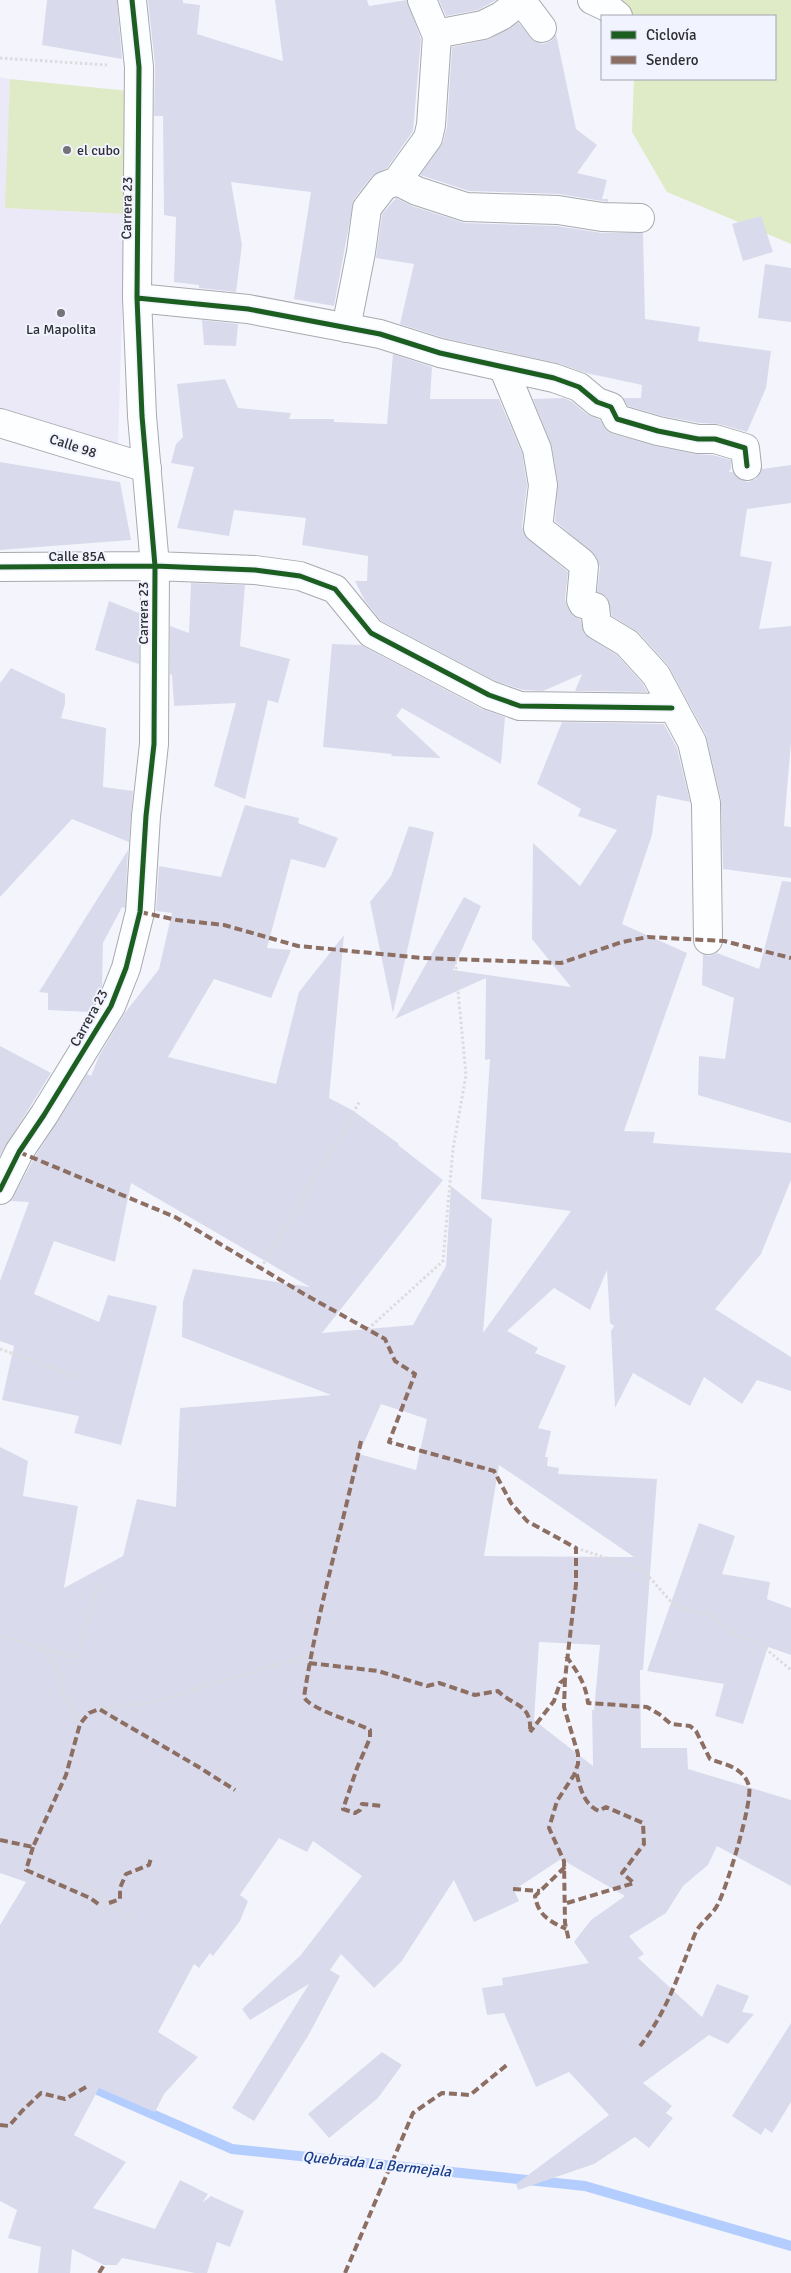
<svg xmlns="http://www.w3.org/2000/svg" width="791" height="2273" font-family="Signika,sans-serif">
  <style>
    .education { fill: #ebe9f8 }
    .green { fill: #dfeac6 }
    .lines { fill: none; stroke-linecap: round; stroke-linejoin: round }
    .stream { stroke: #b3cdfe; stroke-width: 10 }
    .building { fill: #d9dbec; fill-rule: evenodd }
    .minor-casing { stroke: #a9a9ae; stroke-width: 30 }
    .path { stroke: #dcdcdf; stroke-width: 3; stroke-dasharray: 2.5 2.5; stroke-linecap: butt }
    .minor { stroke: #fdfeff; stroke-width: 28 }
    .quiet { stroke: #8d6e63; stroke-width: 4; stroke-dasharray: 8 4; stroke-linecap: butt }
    .cycleway-casing { stroke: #f1f3ff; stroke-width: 8 }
    .cycleway { stroke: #1b5e20; stroke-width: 5 }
    .poi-dot { fill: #737379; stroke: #f1f3ff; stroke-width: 2 }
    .labels { text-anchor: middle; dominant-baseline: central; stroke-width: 4; stroke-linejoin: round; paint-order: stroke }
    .poi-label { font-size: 14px; fill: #2d2d32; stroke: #f1f3ff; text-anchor: start }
    .street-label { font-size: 14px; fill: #2d2d32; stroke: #f1f3ff }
    .water-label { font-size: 15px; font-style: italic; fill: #183e8a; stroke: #f1f3ff }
  </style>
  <rect width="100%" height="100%" fill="#f4f5fc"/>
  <path class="education" d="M0,77l10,2 -4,129 119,6 -7,233 -118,-36z"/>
  <path class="green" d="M612,0h179v244l-124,-52 -35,-60 2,-53h141v-63h-162z
    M10,79l119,12 -4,123 -120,-6z"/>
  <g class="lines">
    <path class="stream" d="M86,2085l146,64 353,37 206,60"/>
  </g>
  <path class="building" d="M47,0h70l5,59 -80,-14z
    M148,0h35v3l17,2 -3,29 86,27 -8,-61h92l2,6 38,-6 14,39 -8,92 -26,37 -15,8 -18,23 -20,107 -40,-7 17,-107 -80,-10 11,63 -6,47 -37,-4v-3l-25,-3 2,-65 -12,-2 -1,-99h-9l1,-51z
    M439,0h57l-18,10 -32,6z
    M518,22l12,15 6,5 7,2 8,-3 5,-7 20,95 21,16 -20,28 30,7 -5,19h6v3l-49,-8 -90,-3 -49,-16 23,-33 4,-16 5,-79 38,-8z
    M396,198l16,8 53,17 92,3 45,7h41l2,86 55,8 -2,14 73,10 -5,37 -19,44 -28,-8 -19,-1 -38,-7 -34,-10 -5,-8h18l1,-13 -56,-12 -29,-10 -113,-25 -44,-14 14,-60 -38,-6 6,-44z
    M761,216l12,36 -30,9 -11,-37z
    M765,264l26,4v54l-33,-4z
    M202,320l36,4 -2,22 -32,-1z
    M393,354l39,13 -2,32h69l23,54 5,32 -5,41 2,8 44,38 -3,27 2,7 6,10 8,4 3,14 33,21 26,29 4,8 -72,-1 7,-17 -39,17 -20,-1 -28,-9 -114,-60 -16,-20 -10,-20h12l1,-25 -66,-11 4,-27 -72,-8 -5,26 -52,-8 17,-61 -23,-4 5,-19 7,-7 -6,-53 48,-5 13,29 53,5 -2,6h45v3l53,2z
    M564,398l7,3 16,13 13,6 7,11 6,3 42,12 40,8 18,1 18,5v8l-2,4h4l8,8 7,2 8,-3 6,-10 29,-4v38l-44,6 -7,47 32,6 -13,67 32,-3v116l-7,84 7,1v51l-68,-9 -2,-69 -15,-65 -38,-70 -30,-33 -26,-16 -5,-19 -10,-5 3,-25 -4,-10 -41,-36 3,-38 -6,-37 -19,-47z
    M0,462l120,20 11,58 -131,10z
    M191,583l54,2 -5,61 50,13 -12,44 -10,-3 -23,99 -31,-13 22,-83 -62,3 -2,-31 -2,-1v-48l19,7z
    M109,601l30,12v51l-44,-14z
    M332,644l29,1 121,64 23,8 -4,47 -99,-56 -6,8 45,42 -50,-2 1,-2 -69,-7z
    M11,668l54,26v10l-4,14 45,10 -3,59 30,4 -4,51 -57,-23 -72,78v-214z
    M562,722l102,2 13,24 13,54 -33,-7 -5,40 -30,89 65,29 -63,178 31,1 -2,11 138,10v27l-30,74 -46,55 76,48v34l-34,-11 -15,24 -38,-27 -14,29 -57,-33 -18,35 -4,-77 3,-5 -4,-3 -3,-53 -17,40 -36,-22 -47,43 31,17 -3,5 31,13 -28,62 13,3 -6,26h3l-1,9 12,2 -1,6 99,5 -14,191h-3l1,78h46l1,21 103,31v86l-74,-40 -9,19 -25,21 -17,27 -37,23 15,18 -6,4 64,59 15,-33 32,12 -7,16 12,2 -26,30 -19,-9 -66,48 29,23 -6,7 7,5 -24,30 -14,-11 -41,27 -76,26 -2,-6 93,-69 -40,-43 -33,15 -32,-74 -17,2 -5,-27 21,-3 -1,-7 87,-15 -15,-21 17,-22 34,-24 -64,-37 -47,31 5,11 -45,21 -20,-42 -53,82 -27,26 -33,-34 -11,16 10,6 -32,60 -54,85 -22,-13 77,-124 -59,36 -8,-11 58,-53 62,-80 -49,-35 -6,11 -28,-14 -39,57 8,6 -8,20 -27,35 -3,-3 -11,15 -5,-4 -36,68 40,25 -34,37 -9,18 -56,-24 -25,47 52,27 -33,46 62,21 25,-49 28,14 -6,9 9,-7 33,15 -14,36 -13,-5 -10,31h-12l-73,-15 -5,7h-13l-32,-16 -2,24h-32l3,-26 -33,-9 9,-28 -17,-9v-276l26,-43 -26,-9v-426l28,14 -5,35 55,10 -14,82 59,-32 14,-57 39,8 4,-99 151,-13 -149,-58 1,-36 10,-32 117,18 -179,-104 -16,79 -61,-21 -20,53 65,28 9,-27 49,11 -36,139 -47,-12 5,-17 -77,-16 12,-54 -14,-5v-60l29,-79 -18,-1 22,-41 54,-86 4,2 8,-20 25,-42 35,-45 13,-56 -16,-2 3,-45 62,11 24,-72 54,13 -1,5 40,15 -13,30 -34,-9 -24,89 24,2 -20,48 -57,-19 -46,78 108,27 23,-92 45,-57 -15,163 23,12 47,34 -1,1 45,35 -121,153 91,-8 33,-59 5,-80 41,33 -9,114 88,-122 -90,-12 9,-140 -5,1 1,-82 -91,41 69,-122 17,9 -28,64 118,17 -39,-48 1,-96 47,43 37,-56 -39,-14 3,-7 -44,-25zM381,1404l46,15 -11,51 -57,-16zM499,1465l37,25 98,67 -150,-1zM539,1642l61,3 -6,65h-2l1,56 -59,-46z
    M409,826l25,6 -41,181 -23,-111 21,-26z
    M128,850l-3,58 -3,-1 -19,36 -1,44 -5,12 -8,13 -41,-2v-17l-9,-1z
    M782,881l9,1v241l-93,-28 1,-39 26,3 9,-61 -32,-13 1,-31 6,2 8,-3 42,16z
    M0,1046l51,27 -51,82z
    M699,1523l36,13 -13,38 48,8 -3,17 24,9v47l-23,-8 -25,77 -28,-8 9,-32 -77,-13z
    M791,2023v79l-19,31 -7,-5 -4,7 -29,-19z
    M382,2052l20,13 -24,33 -49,40 -21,-24z"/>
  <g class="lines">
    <g class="minor-casing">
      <path id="minor" d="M521,0l21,28
        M592,0l15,7 11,9
        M436,34l47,-9 18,-9 21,-16
        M397,181l20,10 49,16 92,3 44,7 38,1
        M137,298l111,11 132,25 60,19 114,25 25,9 18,15 14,5 6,12 41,12 40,8h17l30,9 2,18
        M346,328l15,-76 6,-44 17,-22 13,-5 31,-43 3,-13 6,-89 -15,-36
        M503,367l34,82 6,36 -5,43 43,34 3,4 -3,34 2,4 12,3 2,18 30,18 29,32 36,67 14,61 2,137
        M0,423l147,45
        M0,567l155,-1 100,4 45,6 35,13 36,44 118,62 31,11 152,2
        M0,1190l19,-38 25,-37 67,-109 15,-38 14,-56 6,-96 8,-72 1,-178 -13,-150 -5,-118 2,-231 -7,-67"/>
    </g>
    <path class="path" d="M0,58l107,7
      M261,1268l99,-167
      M368,1329l75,-68 10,-112 13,-74 -11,-116
      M0,1349l80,29
      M576,1548l67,22 30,34 12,5 26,6 23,19 26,10 31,26
      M0,1636l76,22 24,-78
      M42,1649l17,22 3,22 18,31
      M99,1709l51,-6 160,-48
      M79,1879l26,21
      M101,1906l4,-6 29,21"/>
    <use href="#minor" class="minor"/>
    <path class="quiet" d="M140,912l37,8 47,5 74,21 125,12 138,5 61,-21 26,-5 76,4 67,17
      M19,1152l156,65 129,77 81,45 10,22 20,13 -26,68 105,29 17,32 16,18 49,27v36l-11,95 -5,4 -6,18 -24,31
      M361,1441c-18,85 -44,170 -57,256 5,12 52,25 66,33v8l-13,30 -14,41 12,4 5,-3 2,-6 21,2
      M566,1656c11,15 20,28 22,47l59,4 12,7 12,10 19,2 6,5 14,28c16,6 33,8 39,27 4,15 -22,101 -31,118 -5,11 -18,18 -23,30 -17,41 -27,76 -55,112
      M309,1663l69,8 49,15 12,-3 36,12 23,-4c16,16 34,12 32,41
      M565,1679l-1,28 14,47v10l-4,11 -17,26 -8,27 15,33 1,62 4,18
      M0,1840l33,7 33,-72 14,-51 9,-11 10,-4 98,57 38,24
      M33,1847l-7,23 64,28 11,8
      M565,1867l-30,29c3,19 14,25 31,33
      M513,1889l27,2
      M109,1903l11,-4v-11l6,-14 23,-9 2,-7
      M567,1903l67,-20 -12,-10 22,-29 -1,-21 -37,-16 -7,4c-16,-7 -19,-24 -23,-40
      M0,2125l9,1 13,-15 19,-18 24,6 23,-13
      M99,2273l5,-8
      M345,2273l68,-160 29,-20 28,2 38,-31"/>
    <g class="cycleway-casing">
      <path id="cycleway" d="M137,298l111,11 132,25 60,19 114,25 25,9 18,15 14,5 6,12 41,12 40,8h17l30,9 2,18
        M0,567l155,-1 100,4 45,6 35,13 36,44 118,62 31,11 152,2
        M0,1190l19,-38 25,-37 67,-109 15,-38 14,-56 6,-96 8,-72 1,-178 -13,-150 -5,-118 2,-231 -7,-67"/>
    </g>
    <use href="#cycleway" class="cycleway"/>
  </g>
  <g class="poi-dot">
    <circle cx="67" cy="150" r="5"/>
    <circle cx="61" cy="313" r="5"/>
  </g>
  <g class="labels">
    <g class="poi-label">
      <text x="77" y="150">el cubo</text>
      <text x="61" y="329" text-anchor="middle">La Mapolita</text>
    </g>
    <g class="street-label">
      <text transform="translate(127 208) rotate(-89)">Carrera 23</text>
      <text transform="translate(73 446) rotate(18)">Calle 98</text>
      <text x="77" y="556">Calle 85A</text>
      <text transform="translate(143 613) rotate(-90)">Carrera 23</text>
      <text transform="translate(89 1018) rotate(-61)">Carrera 23</text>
    </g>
    <g class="water-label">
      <text transform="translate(377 2164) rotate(6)">Quebrada La Bermejala</text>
    </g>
  </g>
  <rect x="601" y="15" width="175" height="65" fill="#f1f3ff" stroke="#a3a4ad"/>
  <rect x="611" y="31" width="25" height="8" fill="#1b5e20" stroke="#a3a4ad"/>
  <text x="646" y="40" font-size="15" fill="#2d2d32">Ciclovía</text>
  <rect x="611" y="56" width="25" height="8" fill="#8d6e63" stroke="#a3a4ad"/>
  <text x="646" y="65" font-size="15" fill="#2d2d32">Sendero</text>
</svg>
